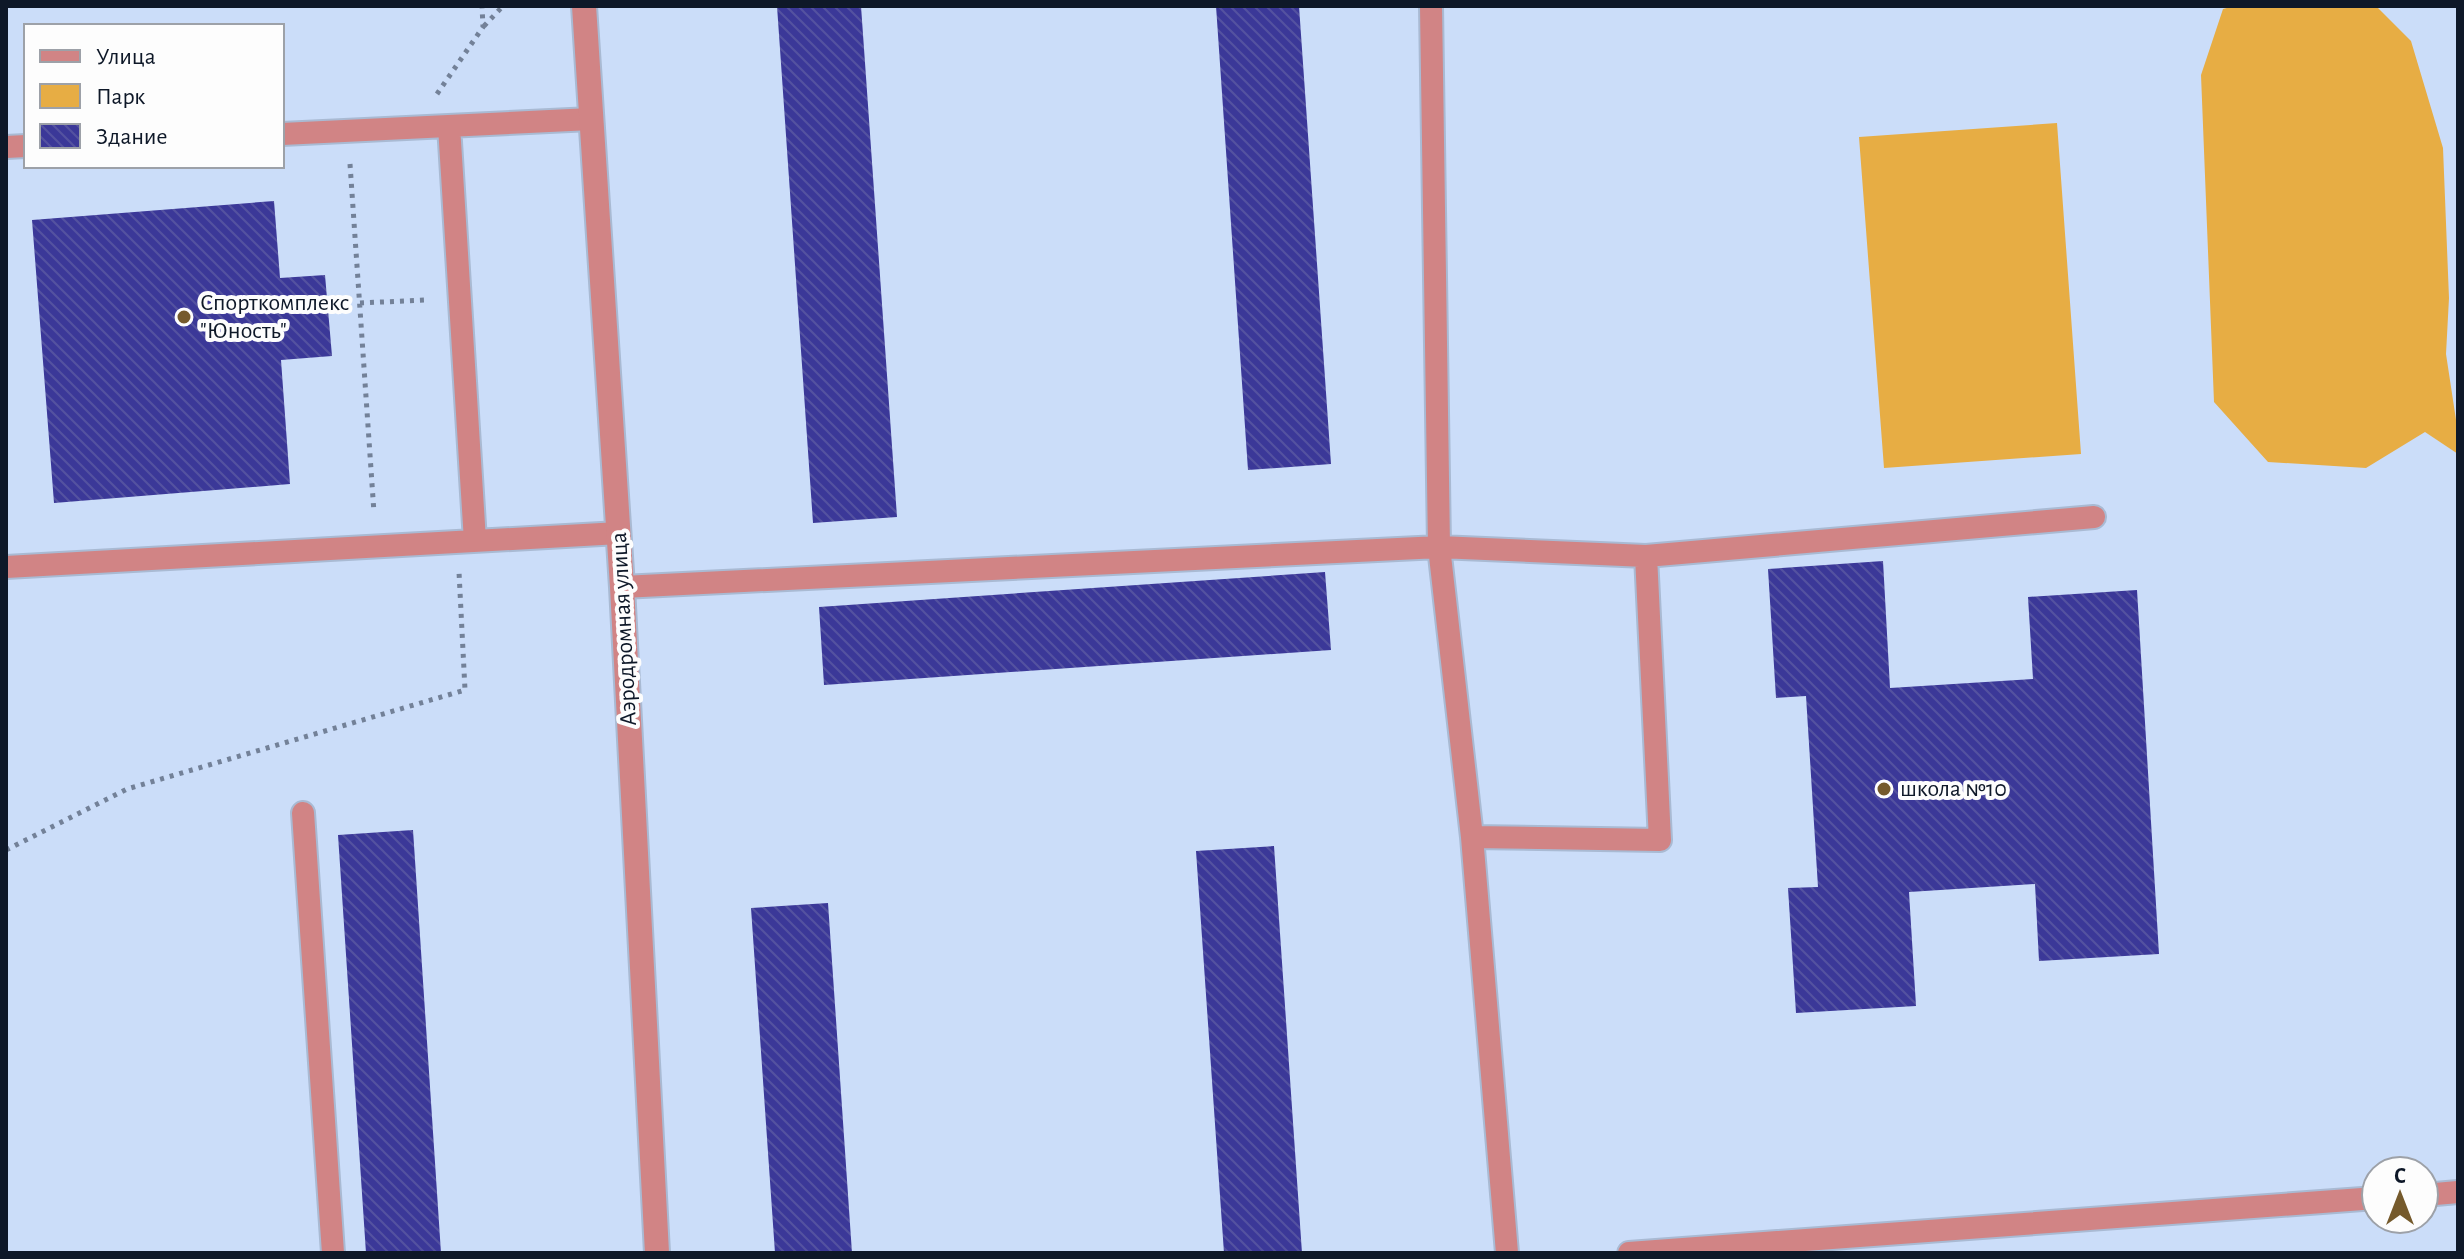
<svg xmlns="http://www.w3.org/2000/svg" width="2464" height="1259" font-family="'Alegreya Sans',sans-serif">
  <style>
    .park { fill: #e7ad44 }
    .building { fill: url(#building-back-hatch) }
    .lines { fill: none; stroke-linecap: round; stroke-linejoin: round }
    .lane-casing { stroke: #a9bad3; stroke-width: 26 }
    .street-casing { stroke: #a9bad3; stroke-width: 28 }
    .path { stroke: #738198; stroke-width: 5; stroke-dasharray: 4 6; stroke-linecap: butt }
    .lane { stroke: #d18485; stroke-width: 22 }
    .street { stroke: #d18485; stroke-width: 24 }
    .poi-dot { fill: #755a2c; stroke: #fdfdfd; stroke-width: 3 }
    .labels { text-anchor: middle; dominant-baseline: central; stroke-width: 8; stroke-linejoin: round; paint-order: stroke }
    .poi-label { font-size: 24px; fill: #0e1828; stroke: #fdfdfd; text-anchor: start }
    .street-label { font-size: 24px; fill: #0e1828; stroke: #fdfdfd }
  </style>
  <defs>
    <pattern id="building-back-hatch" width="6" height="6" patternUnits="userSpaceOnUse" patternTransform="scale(2)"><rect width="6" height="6" fill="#3b3898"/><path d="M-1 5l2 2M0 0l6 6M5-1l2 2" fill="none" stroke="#5452a0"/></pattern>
  </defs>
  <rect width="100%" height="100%" fill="#cbddf9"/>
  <path class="park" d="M2234,6h142l35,35 32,107 6,150 -3,56 12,79v21l-33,-22 -59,36 -98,-6 -54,-60 -13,-327 22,-66z
    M2057,123l24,331 -197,14 -25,-331z"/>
  <path class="building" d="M777,6h84l36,511 -84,6z
    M1216,6h83l32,458 -83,6z
    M274,201l6,77 45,-3 7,81 -51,4 9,124 -236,19 -22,-283z
    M1883,561l7,127 143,-9 -5,-82 109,-7 22,364 -120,7 -4,-77 -126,8 7,114 -120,7 -8,-125 30,-1 -12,-191 -30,2 -8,-129z
    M1325,572l6,78 -507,35 -5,-78z
    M413,830l28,423h-75l-28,-418z
    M1274,846l28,407h-78l-28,-402z
    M828,903l24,350h-77l-24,-345z"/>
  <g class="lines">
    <g class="lane-casing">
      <path id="lane" d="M1431,6l8,541 33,290 35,416
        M449,126l26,415
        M282,134l309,-15
        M6,147l20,-1
        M6,567l613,-34
        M622,587l817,-40 207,9 448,-39
        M303,813l30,440
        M1472,837l188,3 -14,-284
        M2424,1195l34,-3
        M1629,1253l747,-55"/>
    </g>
    <g class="street-casing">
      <path id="street" d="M584,6l38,581 35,666"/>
    </g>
    <path class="path" d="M484,26l19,-20
      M437,94l46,-67 -1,-21
      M350,164l24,349
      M360,303l66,-3
      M6,850l121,-61 338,-99 -6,-118"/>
    <use href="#lane" class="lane"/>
    <use href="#street" class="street"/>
  </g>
  <g class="poi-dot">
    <circle cx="184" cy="317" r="8"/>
    <circle cx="1884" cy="789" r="8"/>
  </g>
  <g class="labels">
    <g class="poi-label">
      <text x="200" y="303">Спорткомплекс<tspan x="200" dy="28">"Юность"</tspan></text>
      <text x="1900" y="789">школа №10</text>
    </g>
    <g class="street-label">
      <text transform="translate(624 629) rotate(-93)">Аэродромная улица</text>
    </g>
  </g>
  <rect width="2464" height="1259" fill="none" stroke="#0e1828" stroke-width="16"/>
  <rect x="24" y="24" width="260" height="144" fill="#fdfdfd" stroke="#9da1a8" stroke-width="2"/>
  <rect x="40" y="50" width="40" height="12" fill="#d18485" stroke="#9da1a8" stroke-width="2"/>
  <text x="96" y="64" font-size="24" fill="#0e1828">Улица</text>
  <rect x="40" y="84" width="40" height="24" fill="#e7ad44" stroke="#9da1a8" stroke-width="2"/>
  <text x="96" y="104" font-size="24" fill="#0e1828">Парк</text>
  <rect x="40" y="124" width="40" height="24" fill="url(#building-back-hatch)" stroke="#9da1a8" stroke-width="2"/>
  <text x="96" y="144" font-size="24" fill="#0e1828">Здание</text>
  <g transform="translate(2400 1195)"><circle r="38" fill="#fdfdfd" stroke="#9da1a8" stroke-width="2"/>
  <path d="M0-6L14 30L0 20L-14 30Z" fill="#755a2c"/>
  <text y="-12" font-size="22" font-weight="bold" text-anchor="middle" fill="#0e1828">С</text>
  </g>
</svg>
